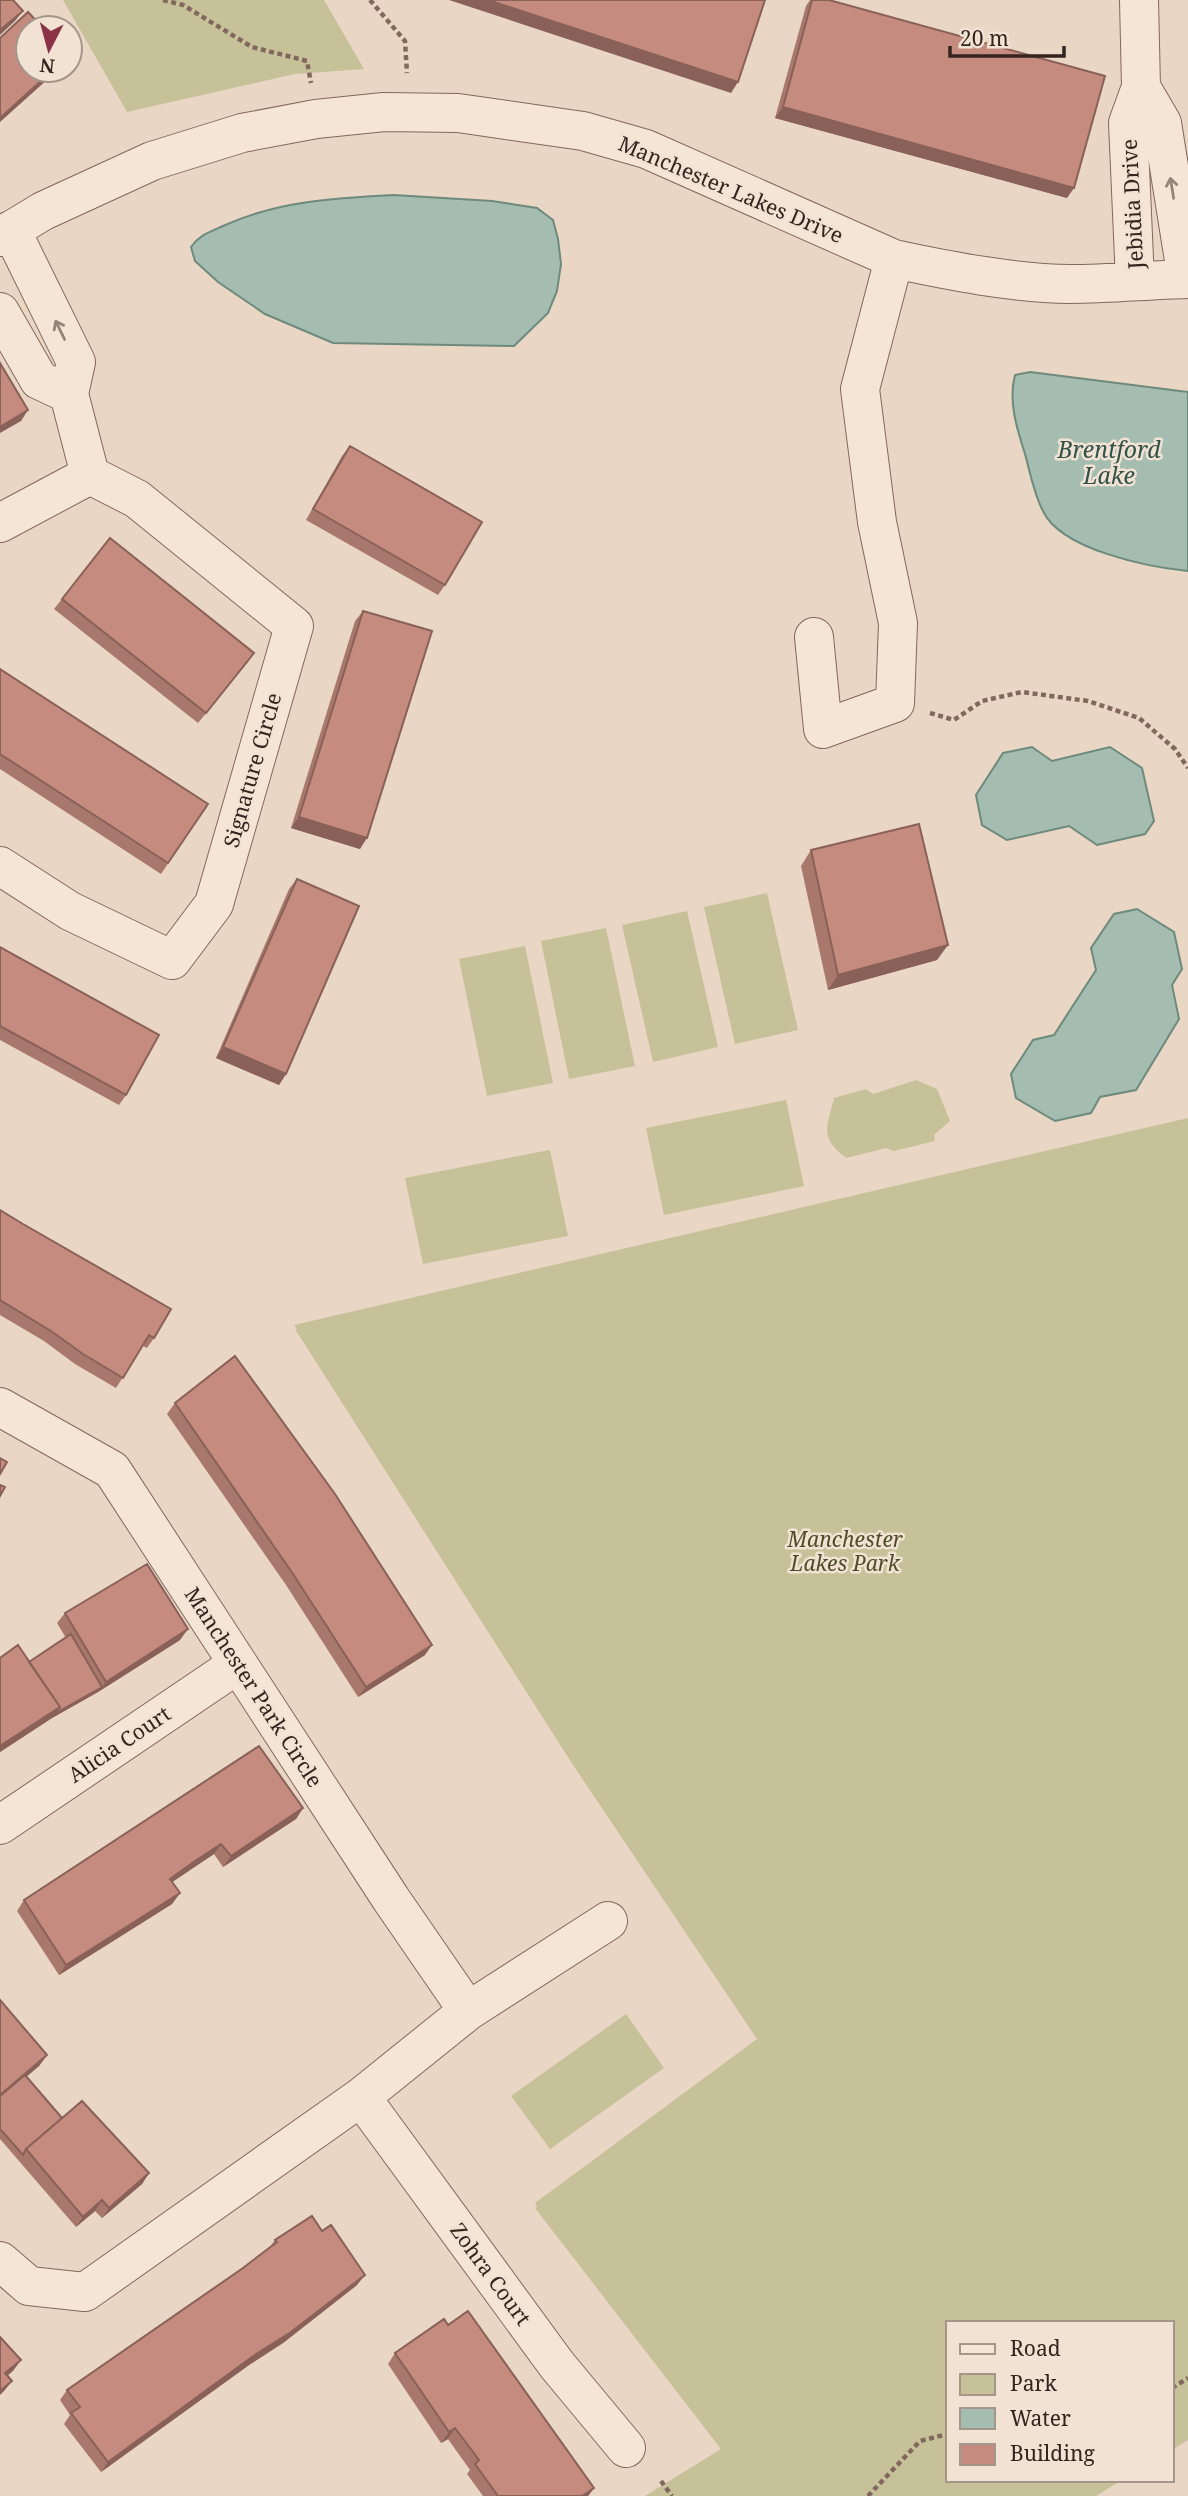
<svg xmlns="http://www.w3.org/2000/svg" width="1188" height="2496" font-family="'Noto Serif',serif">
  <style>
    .green { fill: #c6c199 }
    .water { fill: #a5bdb1; stroke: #6d8a7c; stroke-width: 2 }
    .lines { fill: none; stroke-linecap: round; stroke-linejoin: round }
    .street-casing { stroke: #82685c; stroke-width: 40 }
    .path { stroke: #82685c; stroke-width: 4.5; stroke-dasharray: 5 3.5; stroke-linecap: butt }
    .street { stroke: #f5e5d6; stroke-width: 38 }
    .wall { fill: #a9786c }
    .shaded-wall { fill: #896158 }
    .building { fill: #c48b7e; stroke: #896158; stroke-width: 2 }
    .oneway { stroke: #94847a }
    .labels { text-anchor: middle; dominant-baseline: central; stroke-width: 5; stroke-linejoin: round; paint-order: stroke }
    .street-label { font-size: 21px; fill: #33241f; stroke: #f1e2d3 }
    .park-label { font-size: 21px; font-style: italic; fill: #4d4e27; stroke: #f1e2d3 }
    .water-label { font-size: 23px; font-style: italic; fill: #305248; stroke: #f1e2d3 }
  </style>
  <rect width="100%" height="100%" fill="#e9d6c4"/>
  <path class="green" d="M63,0h261l40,69 -69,5 -168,38z
    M767,893l31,137 -63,14 -31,-137z
    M687,911l31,136 -65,15 -31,-137z
    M606,928l29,138 -66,13 -28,-138z
    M525,946l28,137 -66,13 -28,-137z
    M916,1080l21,9 13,32 -16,14 1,6 -41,10 -8,-3 -40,10c-27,-21 -19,-30 -12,-60l32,-9 7,5z
    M786,1100l18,86 -140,29 -18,-87z
    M1188,1118v1322l-16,10v-127h-224v157h174l-26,16h-451l76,-47 -186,-241 2,-1 -2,-4 222,-164 -184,-274 -278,-436h2l-3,-4z
    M550,1150l18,86 -145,28 -18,-86z
    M626,2014l38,54 -114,81 -39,-53z"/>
  <path class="water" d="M394,195l98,6 45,7 16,12 5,19 3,25 -4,27 -9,22 -34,33 -181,-3 -68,-29 -47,-32 -23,-21 -4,-14c8,-12 19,-15 32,-21 54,-25 112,-28 171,-31z
    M1030,372l158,20v179c-39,-4 -127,-21 -145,-60 -9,-17 -13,-39 -18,-57 -8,-25 -17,-53 -10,-79z
    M1032,747l20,14 58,-14 32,21 12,53 -9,13 -48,11 -28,-19 -62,14 -25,-15 -6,-30 27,-42z
    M1137,909l37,23 8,37 -10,16 7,34 -43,71 -36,7 -9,16 -36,8 -39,-23 -5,-24 22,-34 21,-5 42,-65 -5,-22 23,-34z"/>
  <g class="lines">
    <g class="street-casing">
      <path id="street" d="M1141,87l21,36 25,156
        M11,230l65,132 -7,32 21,81
        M0,237l43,-26 109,-50 90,-28 74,-14 68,-7 74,1 125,18 63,18 248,110c56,12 118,24 176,25 39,0 79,-4 118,-5
        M1135,281l-7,-158 13,-36 -2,-87
        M0,312l39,68 30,14
        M0,523l90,-48 47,24 157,127 -80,278 -42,56 -102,-49 -70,-45
        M814,637l9,92 72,-26 3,-80 -21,-101 -17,-133 34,-130
        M0,1407l112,63 279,429 77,112 -107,86 -276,195 -56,-6 -29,-25
        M0,1825l238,-161
        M468,2011l140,-90
        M361,2097l196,268 69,83"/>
    </g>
    <path class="path" d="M163,0l20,5 69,42 55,14 4,22
      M370,0l35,41 2,32
      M930,713l24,7 28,-19 40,-9 66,9 51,17 36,31 13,19
      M1172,2388l16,-10
      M661,2481l11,15
      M868,2496l52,-55 28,-7"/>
    <use href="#street" class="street"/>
  </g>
  <path class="wall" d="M810,0h19l238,198 -292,-80 31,-112z
    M350,446l95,139 -7,10 -132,-75 36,-64z
    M62,599l192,54 -56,70 -144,-114z
    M363,611l-3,238 -69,-21 64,-207z
    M0,669l208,135 -47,70 -161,-105z
    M811,850l126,110 -109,30 -27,-124z
    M297,879l-11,195 -7,11 -63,-27 73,-169z
    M0,947l126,148 -7,10 -119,-65z
    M0,1210l154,128 -7,10 -4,-2 -27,42 -41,-24 -31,-23 -44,-26z
    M175,1403l250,252 -67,42 -72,-112 -119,-171z
    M65,1613l115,27 -82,52 -46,26 -52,34v-94l29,4 37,-24 -9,-15z
    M303,1808l-7,11 -73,48 -9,-13 -26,17 -16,11 8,11 -8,11 -113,71 -42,-64 7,-11z
    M0,2000l47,55 -8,11 -13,11 36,41 87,55 -7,11 -40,34 -7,-7 -19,16 -76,-88z
    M275,2240l82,45 -74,58 -34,22 -148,107 -37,-48 6,-9 -10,-15 7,-10 176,-122 27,-21z
    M395,2353l199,135 -6,8h-105l-16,-22 3,-4 -22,-31 -7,4 -53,-79z"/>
  <path class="shaded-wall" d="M449,0h39l250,82 -7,11z
    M23,11l-8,10 -15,14v-5z
    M53,70h5l-58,52v-4z
    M783,107l291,81 -7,10 -292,-80z
    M28,410l-7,11 -21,12v-6z
    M254,653l-7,10 -49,60z
    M299,817l68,21 -7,11 -69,-21z
    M948,945l-11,15 -109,30 10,-15z
    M223,1047l63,27 -7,11 -63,-27z
    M188,1629l-8,11 -82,52 -46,26 -52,34v-6l60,-39 42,-20 4,-5z
    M432,1645l-7,10 -67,42 8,-10z
    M303,1808l-7,11 -73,48 8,-11z
    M221,1844l-7,10 -52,35 8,-10z
    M180,1893l-8,11 -113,71 7,-10z
    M47,2055l-8,11 -39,33v-4z
    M149,2173l-7,11 -40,34 7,-10z
    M102,2200l-7,11 -19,16 7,-10z
    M365,2275l-8,10 -74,58 -34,22 -148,107 7,-10z
    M21,2360l-8,11 -13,11 5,-9z
    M12,2381l-8,10 -4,4v-4z
    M455,2428l-7,11 -7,4 8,-11z
    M594,2488l-6,8h-6z"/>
  <path class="building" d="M0,0h13l10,11 -23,19z
    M488,0h277l-27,82z
    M812,0h17l276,76 -31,112 -291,-81z
    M28,12l15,16h-15v42h25l-53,48v-80z
    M0,363l28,47 -28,17z
    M350,446l132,76 -37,63 -132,-76z
    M110,538l144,115 -48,60 -144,-114z
    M363,611l69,20 -65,207 -68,-21z
    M0,669l208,135 -40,59 -168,-109z
    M919,824l29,121 -110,30 -27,-125z
    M297,879l62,27 -73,168 -63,-27z
    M0,947l159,88 -33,60 -126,-69z
    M0,1210l23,14 148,85 -17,29 -5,-3 -26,43 -40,-24 -32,-23 -51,-31z
    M235,1356l100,138 97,151 -66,42 -73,-113 -118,-171z
    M0,1458l7,4 -7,12z
    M0,1485l5,2 -5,9z
    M147,1564l41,65 -82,53 -41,-69z
    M71,1634l31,53 -46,26 4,-6 -31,-45z
    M18,1645l42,62 -60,39v-88z
    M259,1746l44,62 -72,48 -10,-12 -26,17 -25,18 10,14 -114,72 -42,-65z
    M0,2000l47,55 -47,40z
    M25,2075l37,43 -36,31 -3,6 -23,-26v-33z
    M82,2101l67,72 -40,35 -7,-8 -19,17 -57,-68z
    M312,2216l10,15 9,-6 34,50 -74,57 -35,22 -148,108 -37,-49 9,-6 -13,-17 176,-122 34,-26 -2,-2z
    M468,2311l126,177 -12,8h-84l-23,-32 4,-4 -24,-32 -6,4 -54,-79 49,-34 4,6z
    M0,2337l21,23 -16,13 7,8 -12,10z"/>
  <defs><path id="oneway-shaft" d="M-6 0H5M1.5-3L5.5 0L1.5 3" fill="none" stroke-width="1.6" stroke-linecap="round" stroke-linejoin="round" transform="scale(1.75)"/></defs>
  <g class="oneway">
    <use href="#oneway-shaft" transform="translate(1172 188) rotate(-99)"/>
    <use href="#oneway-shaft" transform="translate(60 330) rotate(-116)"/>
  </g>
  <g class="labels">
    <g class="street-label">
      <text transform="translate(731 189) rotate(23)">Manchester Lakes Drive</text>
      <text transform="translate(1132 204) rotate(-93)">Jebidia Drive</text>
      <text transform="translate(252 770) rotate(-74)">Signature Circle</text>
      <text transform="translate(254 1687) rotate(57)">Manchester Park Circle</text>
      <text transform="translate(119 1744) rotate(-34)">Alicia Court</text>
      <text transform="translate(491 2274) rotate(54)">Zohra Court</text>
    </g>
    <g class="park-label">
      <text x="845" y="1539">Manchester<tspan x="845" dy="24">Lakes Park</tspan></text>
    </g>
    <g class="water-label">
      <text x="1109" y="449">Brentford<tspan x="1109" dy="26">Lake</tspan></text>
    </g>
  </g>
  <rect x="946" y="2321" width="228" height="161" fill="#f1e2d3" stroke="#a5968b" stroke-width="2"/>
  <rect x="960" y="2344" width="35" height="10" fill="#f5e5d6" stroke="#a5968b" stroke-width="2"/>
  <text x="1010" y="2356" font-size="21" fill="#33241f">Road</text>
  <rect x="960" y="2374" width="35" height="21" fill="#c6c199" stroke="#a5968b" stroke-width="2"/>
  <text x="1010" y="2391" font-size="21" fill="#33241f">Park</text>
  <rect x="960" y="2408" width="35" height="21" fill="#a5bdb1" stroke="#a5968b" stroke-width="2"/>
  <text x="1010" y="2426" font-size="21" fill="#33241f">Water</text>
  <rect x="960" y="2444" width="35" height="21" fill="#c48b7e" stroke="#a5968b" stroke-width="2"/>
  <text x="1010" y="2461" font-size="21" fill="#33241f">Building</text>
  <g transform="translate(49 49) rotate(186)"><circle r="33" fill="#f1e2d3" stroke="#a5968b" stroke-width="2"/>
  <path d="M0-5L12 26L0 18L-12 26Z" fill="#8b3247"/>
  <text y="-10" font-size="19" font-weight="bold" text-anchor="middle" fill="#33241f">N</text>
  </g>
  <path d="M950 46v10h114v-10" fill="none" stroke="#33241f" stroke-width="3.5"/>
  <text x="960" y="46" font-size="21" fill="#33241f" stroke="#f1e2d3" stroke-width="5" paint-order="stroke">20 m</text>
</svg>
